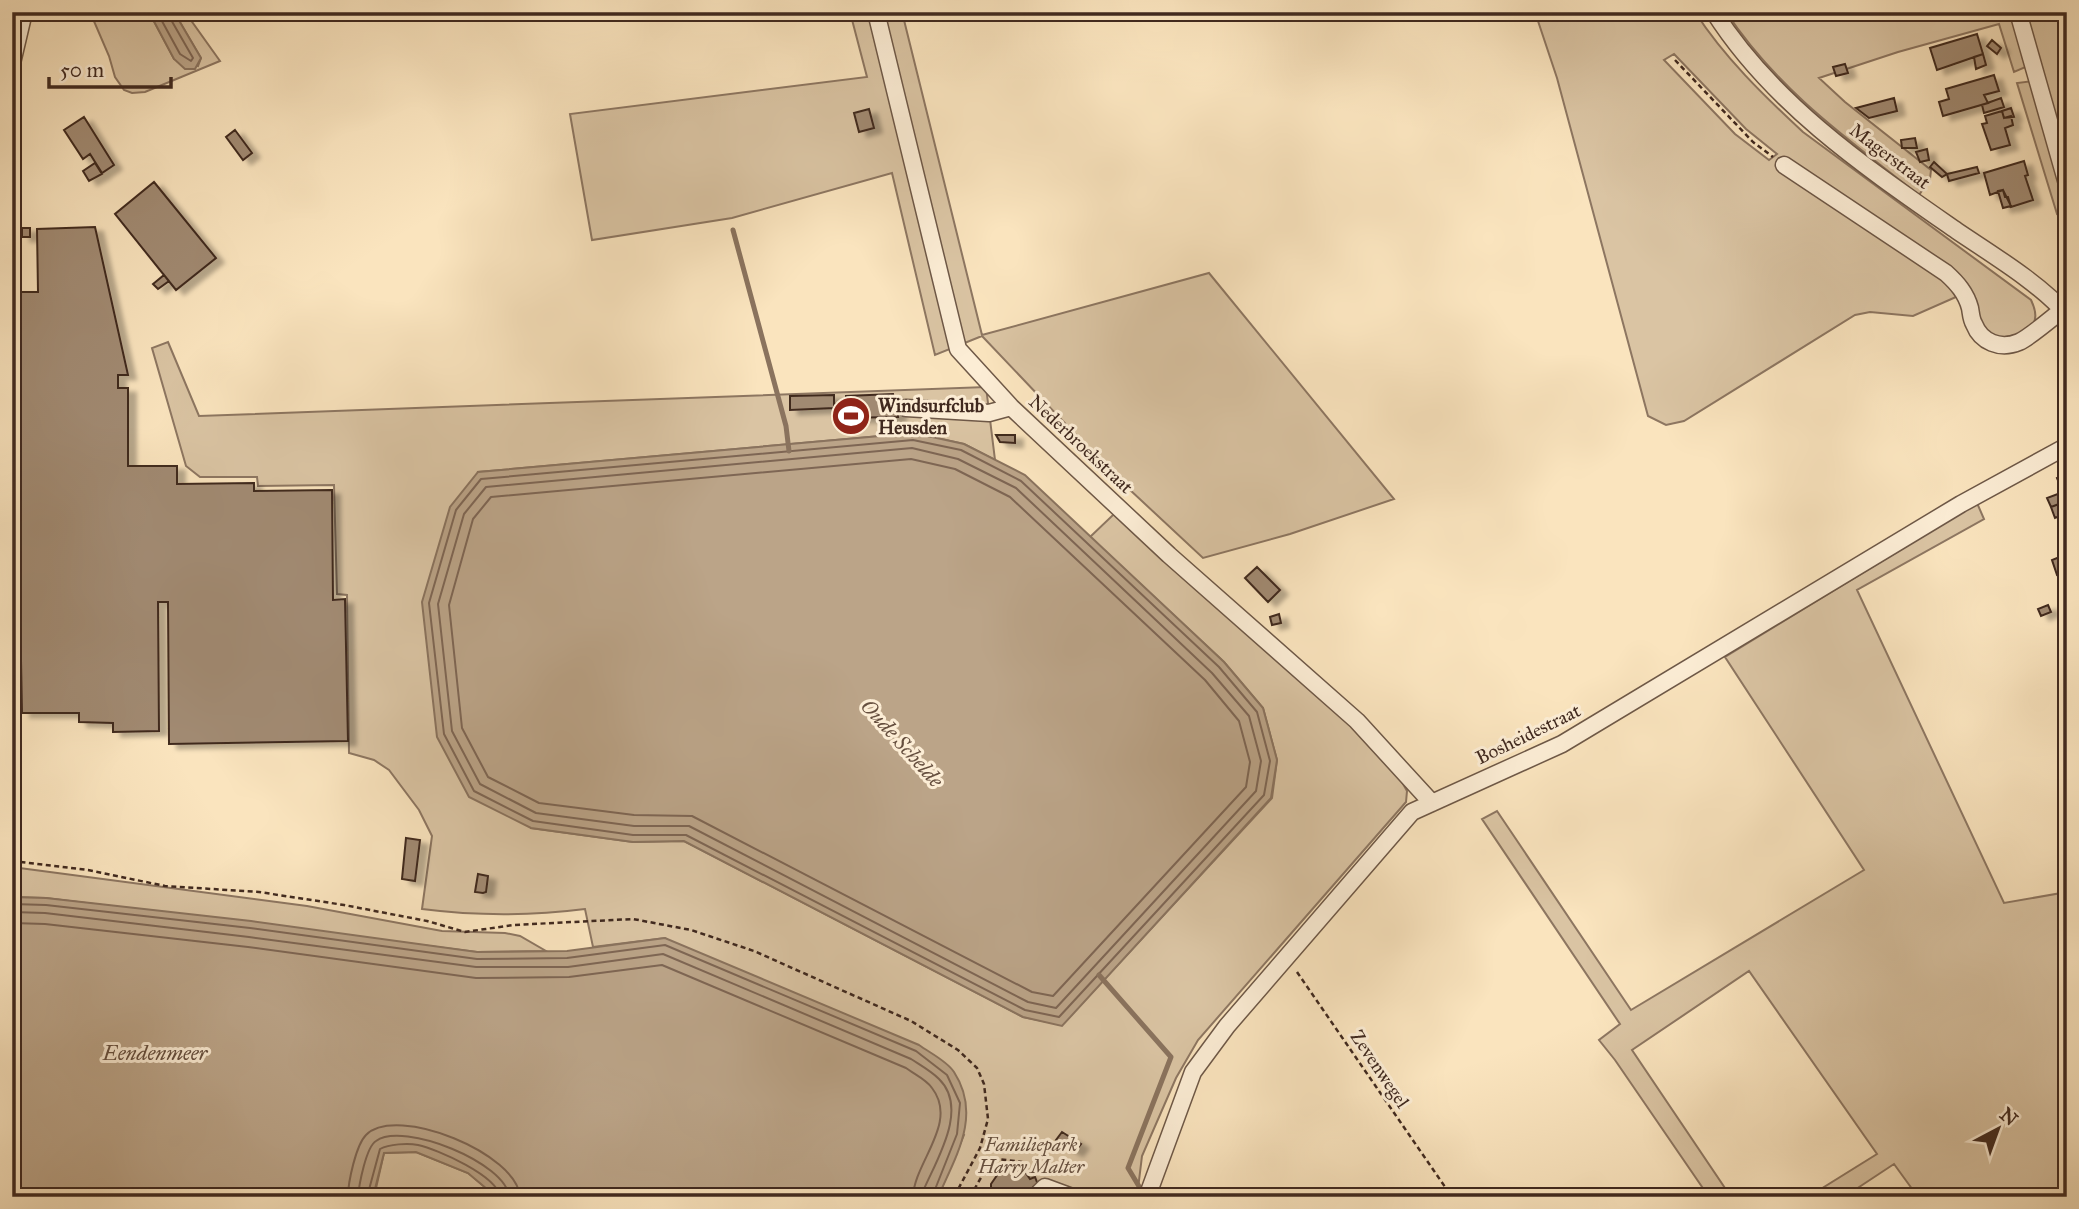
<svg xmlns="http://www.w3.org/2000/svg" width="2079" height="1209" font-family="'IM FELL Great Primer',serif">
  <style>
    .green { fill: #dac4a3; stroke: #8d7661; stroke-width: 2; fill-rule: evenodd }
    .water { fill: #bba488; stroke: #8a735e; stroke-width: 2 }
    .lines { fill: none; stroke-linecap: round; stroke-linejoin: round }
    .shore { stroke: #7e6654; stroke-width: 2 }
    .stream { stroke: #8a735e; stroke-width: 5 }
    .building { fill: #a18a72; stroke: #40291f; stroke-width: 2; filter: url(#shadow) }
    .minor-casing { stroke: #6e5847; stroke-width: 19 }
    .path { stroke: #40291f; stroke-width: 2.5; stroke-dasharray: 5 3.5; stroke-linecap: butt }
    .minor { stroke: #fcedd5; stroke-width: 16 }
    .labels { text-anchor: middle; dominant-baseline: central; stroke-width: 6; stroke-linejoin: round; paint-order: stroke }
    .street-label { font-size: 19px; fill: #40291f; stroke: #fcedd5 }
    .poi-label { font-size: 19px; font-weight: bold; fill: #40291f; stroke: #fcedd5; text-anchor: start }
    .park-label { font-size: 19px; font-style: italic; fill: #665040; stroke: #fcedd5 }
    .water-label { font-size: 21px; font-style: italic; fill: #654e3e; stroke: #fcedd5 }
  </style>
  <defs>
    <filter id="shadow"><feDropShadow dx="8" dy="4.5" stdDeviation="2" flood-color="#0004"/></filter>
  </defs>
  <rect width="100%" height="100%" fill="#fae4be"/>
  <filter id="stains"><feTurbulence type="fractalNoise" baseFrequency=".00286" numOctaves="4"/><feColorMatrix values="0 0 0 0 .2 0 0 0 0 .09 0 0 0 0 .02 0 0 0 .5 -.17"/></filter>
  <radialGradient id="worn" r=".72"><stop offset=".6" stop-color="#630" stop-opacity="0"/><stop offset="1" stop-color="#630" stop-opacity=".3"/></radialGradient>
  <path class="green" d="M90,12h59l25,47 24,7 3,-8 -27,-46h11l35,49 -75,31 -13,1 -8,-3 -9,-13 -6,-21z
    M850,12h52l80,323 227,-62 185,226 -104,35 -87,24 -89,-83 -132,-139 -47,19 -43,-182 -160,45 -140,22 -22,-126 297,-37z
    M1535,12h160c29,45 69,84 108,120l228,168c16,33 -15,36 -39,39l-41,-51 5,9 -43,19 -43,-4 -15,3 -171,106 -18,4 -18,-9 -91,-338zM1674,54l72,75 31,25 -8,6 -34,-26 -71,-74z
    M1726,12h122l2,7 25,-7h138l15,54 -14,6 -15,-48 -101,28 -79,26 26,24 86,68 -1,9 -11,16c-73,-57 -140,-104 -193,-183z
    M2023,12h6l1,3 4,-3h33v153z
    M2033,81l34,122v7l-10,4 -40,-131z
    M168,342l31,74 787,-29 9,73 -31,-16 -50,-11 -436,39 53,356 102,14 51,-1 339,176 39,8 210,-227 5,-38 -14,-52 -39,-46 -134,-125 24,-23 224,199 59,60 10,18 -1,11 -208,238 -22,38 -34,78 -5,41h-199l26,-62 -299,-197 -72,9 -8,-38c-55,7 -108,7 -163,0l10,-73 -13,-26 -30,-40 -15,-10 -25,-7 -2,-158 -10,-1 -3,-109 -76,1 -1,-9h-57l-14,-11 -34,-118z
    M1977,503l7,16 -127,71 147,313 63,-11v305h-149l-24,-33 -50,33h-36l69,-43 -128,-183 -117,79 99,147h-22l-94,-137 -16,-20 21,-16 -138,-205 15,-8 134,199 233,-140 -139,-213z
    M12,867l295,39 135,25 63,2 15,3 26,15 -69,1 -431,-54 -34,-1z
    M416,1152l52,21 25,21 1,3h-120l10,-44z"/>
  <path class="water" d="M149,12h25l27,46 -6,11h-10l-11,-10z
    M914,433l50,11 61,31 199,187 39,46 14,52 -6,38 -209,228 -39,-9 -339,-176 -51,1 -102,-14 -62,-31 -32,-60 -15,-135 28,-95 28,-35z
    M12,897l34,1 205,23 226,31 90,-1 98,-13 254,107c11,8 28,16 35,27 28,43 2,84 -16,125h-444l-1,-3 -25,-21 -52,-21 -32,1 -11,44h-361z"/>
  <g class="lines">
    <path class="shore" d="M157,12l23,42 11,7 2,-3 -23,-40 -1,-6
      M913,440l48,10 60,31 198,186 38,45 13,49 -6,34 -205,222 -34,-7 -339,-175h-53l-100,-14 -59,-30 -30,-57 -15,-131 27,-93 25,-31z
      M912,448l46,11 58,29 196,185 37,43 12,45 -5,30 -200,217 -28,-6 -339,-176h-55l-98,-13 -56,-29 -28,-53 -14,-127 26,-90 22,-27z
      M911,459l44,10 55,28 195,183 34,41 11,41 -4,25 -193,209 -21,-4 -340,-176 -58,-1 -95,-12 -51,-26 -26,-49 -13,-123 24,-86 18,-22z
      M12,904l34,1 204,23 227,31 90,-1 98,-13 251,106 31,24 13,28 -3,31 -25,63
      M12,912l33,1 204,24 227,30h92l95,-13 248,105c9,6 20,12 28,20 30,29 -2,80 -15,110l-1,8
      M12,923l33,1 203,23 228,31 93,-1 93,-12 244,103c8,6 21,12 26,20 27,35 -18,74 -19,109
      M348,1197c0,-15 8,-52 18,-62 31,-31 152,19 154,62
      M358,1197c1,-12 8,-50 18,-56 27,-20 131,22 133,56
      M367,1197l13,-48c9,-5 28,-6 38,-4 19,4 80,31 82,52"/>
    <path class="stream" d="M733,230l53,196 3,25
      M1099,975l72,82 -43,111 12,20"/>
  </g>
  <path class="building" d="M1977,34l6,20 -46,16 -7,-22z
    M1992,40l9,8 -4,6 -10,-8z
    M1983,54l3,11 -10,4 -2,-12z
    M1845,64l3,9 -12,3 -3,-9z
    M1994,75l5,16 -15,4 4,8 -45,13 -4,-14 10,-3 -3,-10z
    M1894,98l3,13 -28,7 -13,-10z
    M2001,98l3,9 -20,6 -2,-8z
    M2011,108l3,9 -10,1 -2,-7z
    M869,109l5,19 -15,4 -5,-19z
    M2002,111l2,7 7,-2 2,9 -8,3 5,17 -19,5 -9,-26 5,-1 -2,-7z
    M84,117l30,48 -12,8 -12,-19 -7,5 -19,-29z
    M235,130l17,23 -9,7 -17,-23z
    M1915,138l2,10h-15l-1,-8z
    M1927,149l2,11 -9,2 -4,-10z
    M2024,161l4,14 -3,1 8,24 -22,7 -3,-10h-3l-2,-7 -13,5 -6,-22z
    M1934,162l13,12 -5,3 -12,-10z
    M95,163l7,11 -13,7 -6,-10z
    M1977,167l2,6 -30,8 -2,-7z
    M154,182l62,76 -40,32 -61,-76z
    M2003,190l8,16 -8,2 -5,-17z
    M95,227l33,148h-10v13h10v78h49v18l77,-1v8l78,-1 1,110 12,-1 3,142 -179,3 -1,-142h-10l1,129 -46,1v-9l-34,-1v-9h-57l-8,-421h24l-1,-63z
    M22,228h8v9h-8z
    M164,275l5,6 -11,8 -5,-5z
    M893,394l1,7h3l1,16 -63,1v-14l11,-1v-7z
    M834,395v13l-44,2v-14z
    M996,435h19v8l-15,-1z
    M2067,474v14l-5,2 -5,-12z
    M2063,492l4,9 -16,6 -4,-9z
    M2067,501v12l-12,5 -4,-11z
    M2067,554v17l-10,4 -5,-15z
    M1257,567l23,23 -12,12 -23,-24z
    M2048,605l3,7 -10,4 -3,-7z
    M1279,614l2,9 -9,2 -2,-8z
    M406,838l14,2 -5,41 -13,-2z
    M478,874l10,2 -2,16 -3,1 -8,-1z
    M1062,1132l19,12 -6,8 -19,-12z
    M1009,1168l16,4 5,7 5,-2 3,8 -5,2 -1,10h-49l8,-6v-7l9,-13z"/>
  <g class="lines">
    <g class="minor-casing">
      <path id="minor" d="M876,12l82,337 53,58 158,148 188,166 75,82
        M1714,12c59,93 154,157 243,219 34,23 84,53 110,84
        M2018,12l49,172
        M12,63l12,-51
        M1784,165l162,108c11,10 20,20 24,35 1,5 1,11 4,16 7,18 26,26 45,18 10,-4 38,-28 48,-36
        M906,408l83,5 22,-6
        M1035,1197l10,-10 27,10
        M1147,1197l46,-125 34,-46 185,-214 150,-68 399,-240 106,-58"/>
    </g>
    <path class="path" d="M1675,60l78,82 20,15
      M12,861l76,9 77,16 94,6 85,13 83,16 38,11 48,-7 120,-6 58,11 63,21 157,70 47,29 19,18 7,16 4,35 -8,29 -26,49
      M1297,972l155,225
      M970,1197l13,-23 15,-15 24,3 13,15"/>
    <use href="#minor" class="minor"/>
  </g>
  <defs>
    <g id="stadium-disc" transform="scale(2.0125)"><circle r="9.5" fill="#8f2418" stroke="#fcedd5"/><path d="M0-5a6.5 5 0 1 0 0 10a6.5 5 0 1 0 0-10ZM-3.5-1.8h7v3.6h-7Z" fill="#fff"/></g>
  </defs>
  <g fill-rule="evenodd">
    <use href="#stadium-disc" x="851" y="416"/>
  </g>
  <g class="labels">
    <g class="street-label">
      <text transform="translate(1890 156) rotate(37)">Magerstraat</text>
      <text transform="translate(1081 444) rotate(43)">Nederbroekstraat</text>
      <text transform="translate(1528 734) rotate(-26)">Bosheidestraat</text>
      <text transform="translate(1380 1069) rotate(56)">Zevenwegel</text>
    </g>
    <g class="poi-label">
      <text x="878" y="405">Windsurfclub<tspan x="878" dy="22">Heusden</tspan></text>
    </g>
    <g class="park-label">
      <text x="1031" y="1144">Familiepark<tspan x="1031" dy="22">Harry Malter</tspan></text>
    </g>
    <g class="water-label">
      <text transform="translate(902 743) rotate(48)">Oude Schelde</text>
      <text x="155" y="1053">Eendenmeer</text>
    </g>
  </g>
  <rect width="2079" height="1209" fill="none" stroke="#fae4be" stroke-width="42"/>
  <rect x="14" y="14" width="2051" height="1181" fill="none" stroke="#40291f" stroke-width="3.5"/>
  <rect x="21" y="21" width="2037" height="1167" fill="none" stroke="#40291f" stroke-width="2"/>
  <g transform="translate(1998 1129) rotate(41)" stroke="#fcedd5" stroke-width="5" paint-order="stroke">
  <path d="M0-5L12 26L0 18L-12 26Z" fill="#40291f"/>
  <text y="-10" font-size="19" font-weight="bold" text-anchor="middle" fill="#40291f">N</text>
  </g>
  <path d="M49 77v10h122v-10" fill="none" stroke="#40291f" stroke-width="3.5"/>
  <text x="60" y="77" font-size="21" fill="#40291f" stroke="#fcedd5" stroke-width="5" paint-order="stroke">50 m</text>
  <rect width="100%" height="100%" filter="url(#stains)"/>
  <rect width="100%" height="100%" fill="url(#worn)"/>
</svg>
